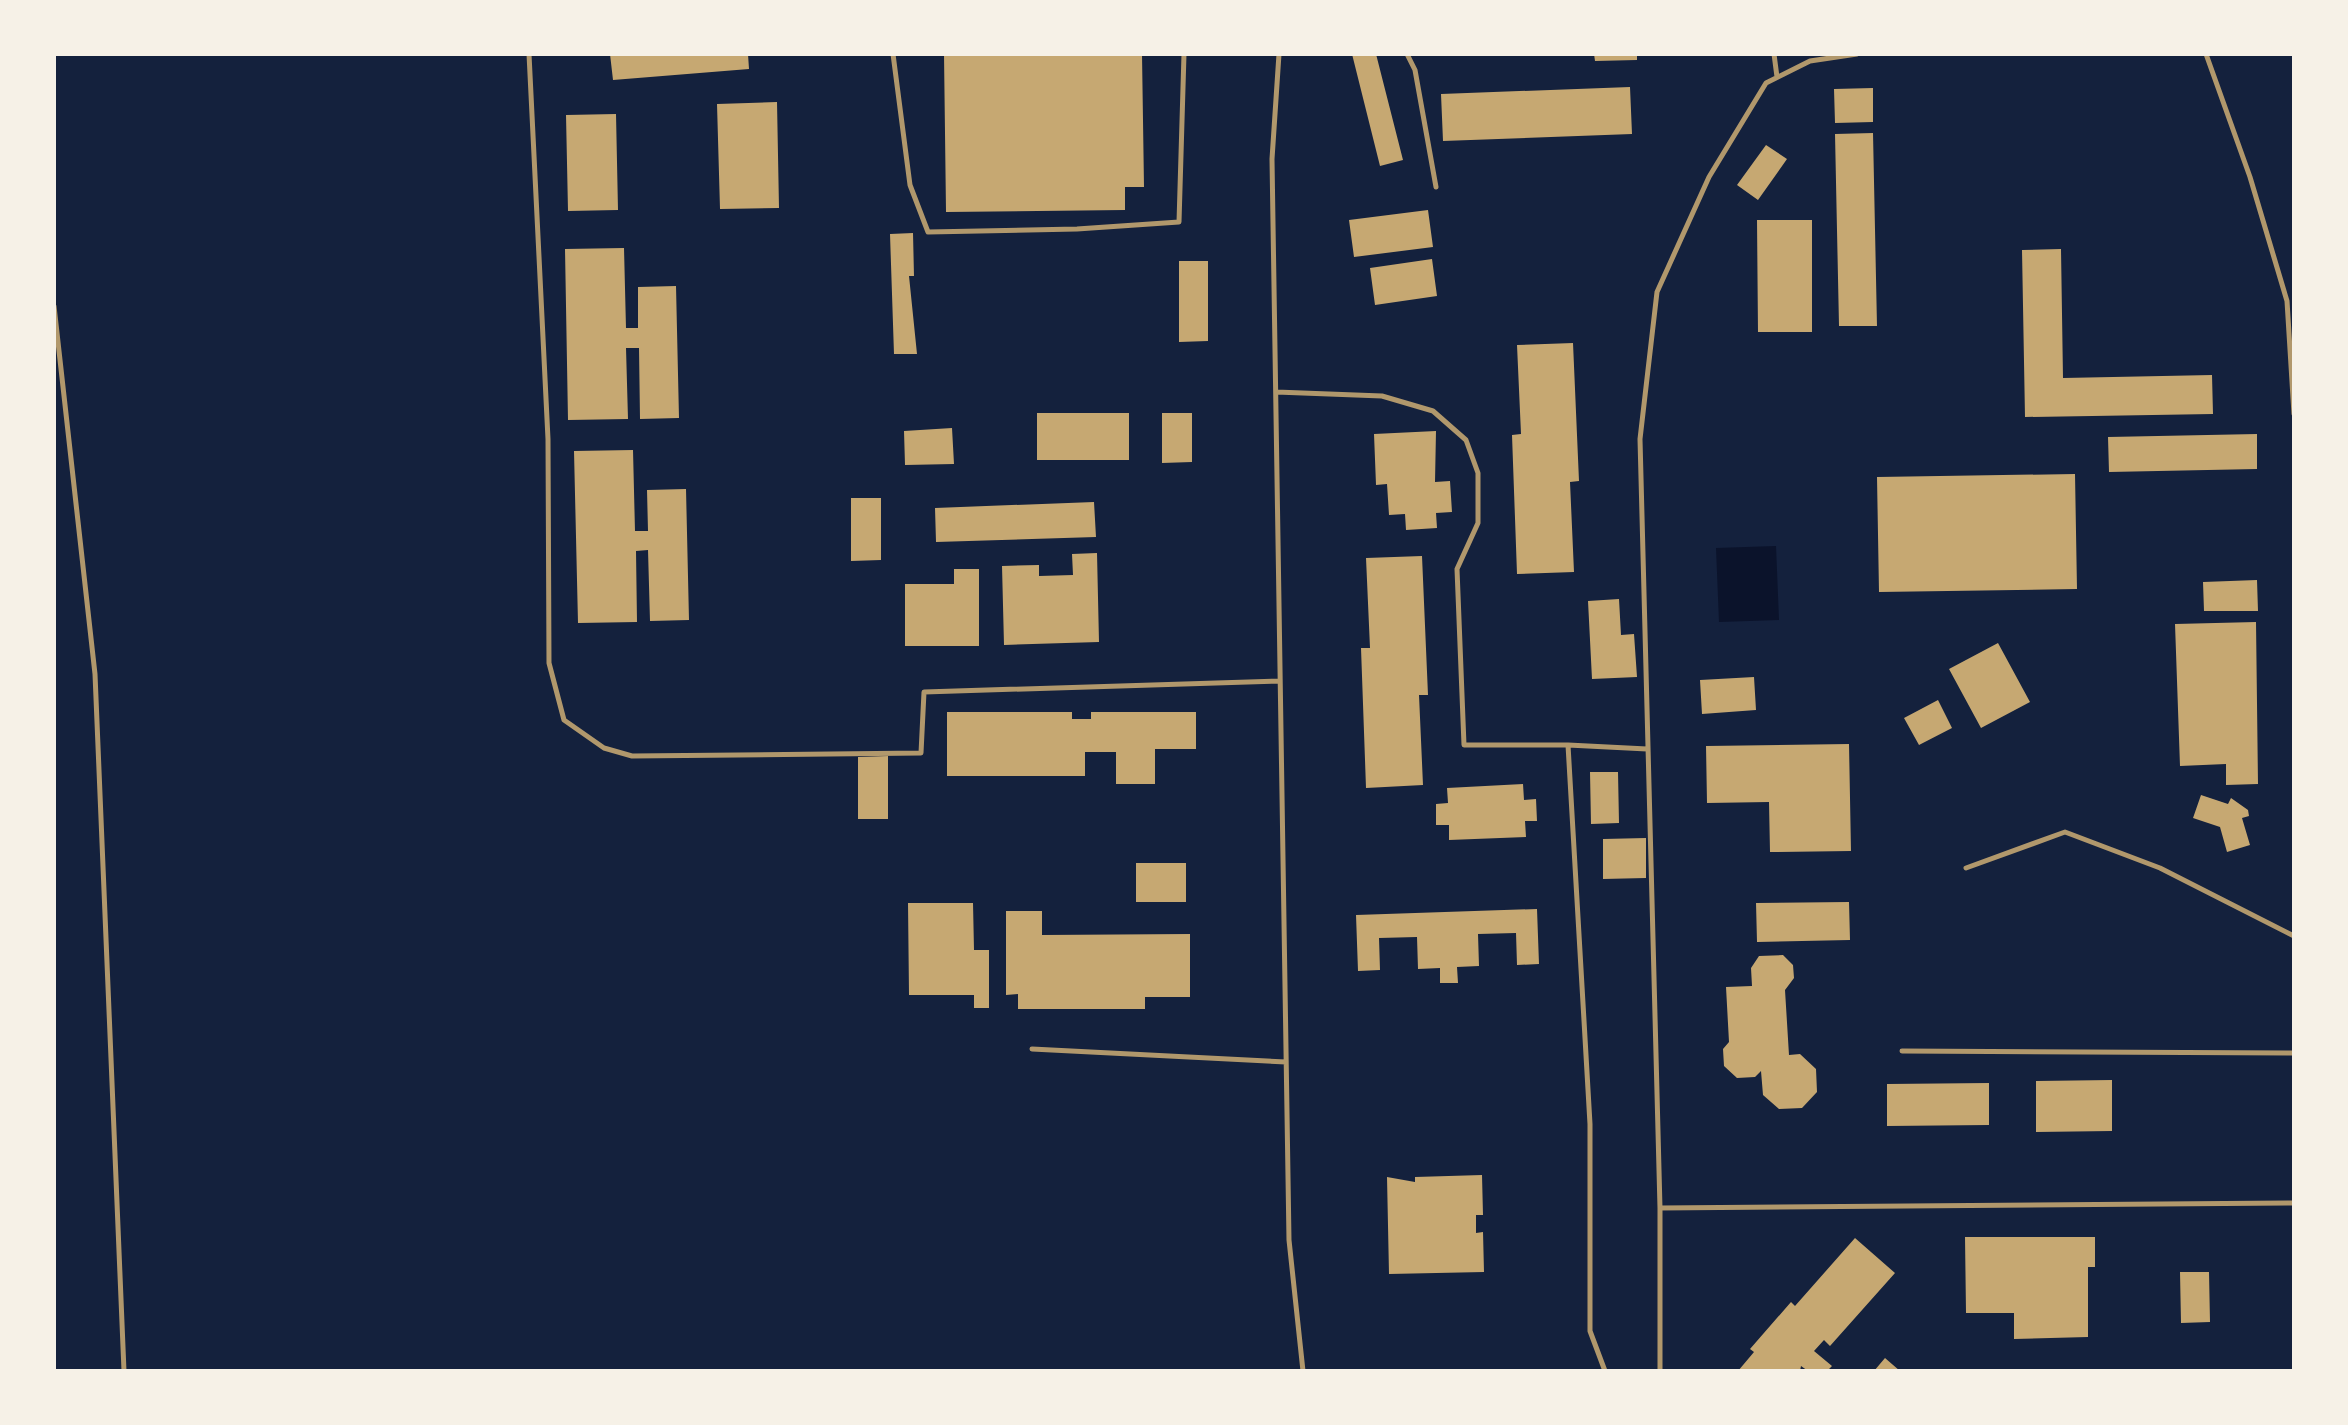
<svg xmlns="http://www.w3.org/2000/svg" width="2348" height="1425" font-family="'IBM Plex Serif',serif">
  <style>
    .water { fill: #0b132b }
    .building { fill: #c6a872 }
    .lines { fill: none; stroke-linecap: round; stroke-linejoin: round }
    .service { stroke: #b1986c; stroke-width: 5 }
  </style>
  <rect width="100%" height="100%" fill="#14213d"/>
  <path class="water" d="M1776,546l3,74 -60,2 -3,-74z"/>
  <path class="building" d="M610,54h138l1,15 -136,11z
    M944,54h198l2,133h-19v23l-179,2z
    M1352,54h24l27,106 -23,6z
    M1594,54h43v6l-42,1z
    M1630,87l2,47 -189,7 -2,-47z
    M1873,88v34l-38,1 -1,-34z
    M777,102l2,106 -59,1 -3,-105z
    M616,114l2,96 -50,1 -2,-96z
    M1873,133l4,193h-38l-4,-192z
    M1766,145l21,14 -29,41 -21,-15z
    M1428,210l5,37 -79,10 -5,-37z
    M1757,220h55v112h-54z
    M913,233l1,43h-5l8,78h-23l-4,-120z
    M624,248l2,80h12v-41l38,-1 3,132 -39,1 -1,-71h-13l2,71 -60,1 -3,-171z
    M2061,249l2,129 149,-3 1,39 -188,3 -3,-167z
    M1432,259l5,37 -62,9 -5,-37z
    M1179,261h29v80l-29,1z
    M1573,343l6,138 -9,1 4,90 -57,2 -5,-139 9,-1 -4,-89z
    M1037,413h92v47h-92z
    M1162,413h30v49l-30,1z
    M952,428l2,36 -49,1 -1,-34z
    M1436,431l-1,51 15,-1 2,31 -16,1 1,15 -31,2 -1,-16 -16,1 -2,-31 -11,1 -2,-51z
    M2257,434v35l-148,3 -1,-35z
    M633,450l2,81h13l-1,-41 39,-1 3,131 -39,1 -2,-71 -12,1 1,71 -59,1 -4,-172z
    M2075,474l2,115 -198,3 -2,-115z
    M851,498h30v62l-30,1z
    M1094,502l2,35 -160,5 -1,-34z
    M1097,553l2,89 -95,3 -2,-79 37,-1v11l34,-1 -1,-21z
    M1422,556l6,139h-9l4,90 -57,3 -5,-140h9l-4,-90z
    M954,569h25v77h-74v-62h49z
    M2257,580l1,31h-54l-1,-29z
    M1619,599l2,36 13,-1 3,43 -45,2 -4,-78z
    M2256,622l2,162 -32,1v-21l-46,2 -5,-142z
    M1998,643l32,59 -49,26 -32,-59z
    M1754,677l2,33 -54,4 -2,-34z
    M1938,700l14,28 -33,17 -15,-27z
    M947,712h125v7h19v-7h105v37h-41v35h-39v-32h-31v24h-138z
    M1849,744l2,107 -81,1 -1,-50 -62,1 -1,-57z
    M888,756v63h-30v-62z
    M1590,772h28l1,51 -28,1z
    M1523,784l1,16 12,-1 1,22h-12l1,16 -77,3v-15h-13v-21l12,-1 -1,-15z
    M2201,795l27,9 3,-6 17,12 1,6 -7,2 8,27 -23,7 -7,-25 -27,-9z
    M1646,838v40l-43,1v-40z
    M1136,863h50v39h-50z
    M1849,902l1,38 -93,2 -1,-39z
    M908,903h65l1,47h15v58h-15v-13h-65z
    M1537,909l2,55 -22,1 -1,-32 -38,1 1,32 -22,1 1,16h-18v-15l-22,1 -1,-32 -38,1 1,32 -22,1 -2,-56z
    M1006,911h36v24l148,-1v63h-45v12h-127v-15l-12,1z
    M1783,955l10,10 1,13 -9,12 4,65 11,-1 16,15 1,23 -15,16 -23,1 -16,-14 -2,-24 -6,6 -18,1 -13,-12 -1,-17 6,-7 -3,-55 26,-1 -1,-18 8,-12z
    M2112,1080v51l-76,1v-51z
    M1989,1083v42l-102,1v-42z
    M1482,1175l1,40h-7v18l7,-1 1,40 -95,2 -2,-97 28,5v-5z
    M1965,1237h130v30h-7v70l-74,2v-26h-48z
    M1855,1238l40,35 -65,73 -6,-6 -10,11 18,15 -5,5h-19l-7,-5 -1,5h-62l16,-19 -4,-3 41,-47 4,4z
    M2180,1272h29l1,50 -29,1z
    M1885,1358l15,13h-26z"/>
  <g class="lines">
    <path class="service" d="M529,54l19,385 1,224 15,57 40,28 28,8 289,-3 3,-61 356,-11
      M893,54l17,131 18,47 149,-3 102,-7 5,-168
      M1279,54l-7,105 17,1081 14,131
      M1407,54l8,16 21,117
      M1774,54l3,23
      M2206,54l44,123 37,124 7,113
      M54,306l41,368 29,697
      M1276,392l106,4 51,15 33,29 12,33v50l-21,46 7,176h104
      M1966,868l99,-36 95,36 134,68
      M1032,1049l254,13
      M1902,1051l392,2
      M1660,1208l634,-5
      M1605,1371l-15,-40v-207l-22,-379 79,4
      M1660,1371v-163l-20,-769 17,-147 52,-115 57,-94 44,-22 47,-7"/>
  </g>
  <rect width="2348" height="1425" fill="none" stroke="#f6f1e7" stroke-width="112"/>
</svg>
